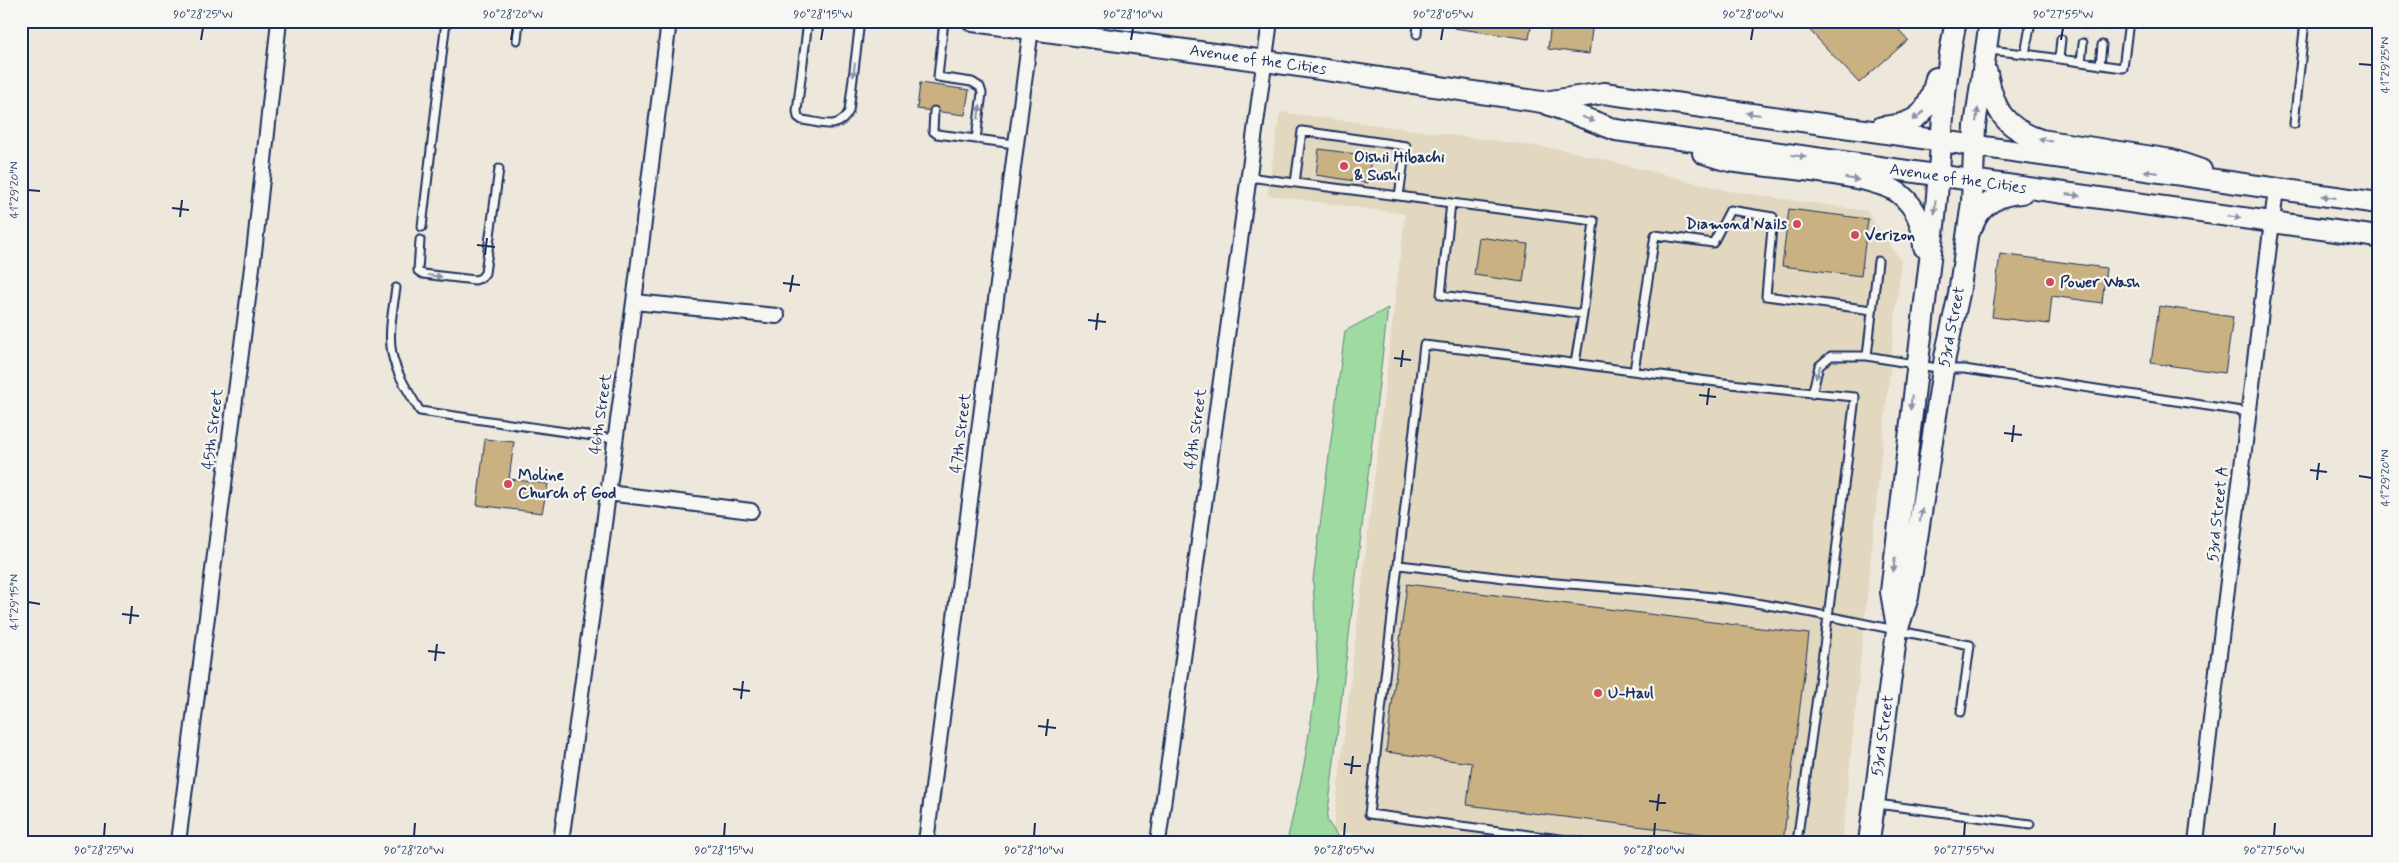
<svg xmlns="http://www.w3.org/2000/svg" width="2399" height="863" font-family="Mynerve,sans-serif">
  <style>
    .built { fill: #e2d8c0 }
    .green { fill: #9fdaa0; stroke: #5d847f }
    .building { fill: #cab181; stroke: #1b2f5e }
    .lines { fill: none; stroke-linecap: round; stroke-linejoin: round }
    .lane-casing { stroke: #1b2f5e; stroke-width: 11 }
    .street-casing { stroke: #1b2f5e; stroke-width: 18 }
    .secondary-casing { stroke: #1b2f5e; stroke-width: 24 }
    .lane { stroke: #f6f6f2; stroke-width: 7 }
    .street { stroke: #f6f6f2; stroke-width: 14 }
    .secondary { stroke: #f6f6f2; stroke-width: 20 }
    .oneway { fill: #8892a8 }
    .ticks { fill: none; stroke: #1b2f5e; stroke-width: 2 }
    .poi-dot { fill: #d1495b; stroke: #f6f6f2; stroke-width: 2 }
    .labels { text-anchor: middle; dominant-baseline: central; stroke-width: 4.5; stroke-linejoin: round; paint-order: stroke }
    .street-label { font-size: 16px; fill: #1b2f5e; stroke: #f6f6f2 }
    .poi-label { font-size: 16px; font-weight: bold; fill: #1b2f5e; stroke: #f6f6f2; text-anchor: start }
    .neatline { fill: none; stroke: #1b2f5e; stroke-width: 2 }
    .ticks-label { font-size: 12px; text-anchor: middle; fill: #1b2f5e }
  </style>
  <rect width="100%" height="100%" fill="#ede8db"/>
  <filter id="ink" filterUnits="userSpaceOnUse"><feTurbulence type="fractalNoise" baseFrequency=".02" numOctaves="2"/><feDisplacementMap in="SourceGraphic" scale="10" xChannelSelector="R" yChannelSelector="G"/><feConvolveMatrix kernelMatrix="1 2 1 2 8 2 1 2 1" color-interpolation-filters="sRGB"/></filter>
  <g filter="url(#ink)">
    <path class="built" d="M1280,112l285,38 165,41 137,20 34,50 -59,581h-428l-81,-11 72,-617 -138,-19z"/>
    <path class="green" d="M1388,308l-61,512 13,20 11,2h-64l17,-77 14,-89 -5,-96 32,-249z"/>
    <path class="building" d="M1455,21h77l-3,18 -75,-11z
      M1551,21h42l-4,33 -41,-5z
      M1801,21h90l17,19 -49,43z
      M920,83l49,7 -4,25 -48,-6z
      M1319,149l52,7 -3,27 -52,-8z
      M1789,209l79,10 -7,57 -79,-10z
      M1479,237l49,7 -5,38 -49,-7z
      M2000,254l106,14 -4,35 -50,-7 -3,28 -57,-7z
      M2159,306l74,11 -8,56 -74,-10z
      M485,439l29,3 -5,37 39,5 -6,29 -65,-8z
      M1407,584l402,50 -26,208h-17l-299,-37 5,-42 -86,-11z"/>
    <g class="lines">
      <g class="lane-casing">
        <path id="lane" d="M808,21l-11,90 1,6 4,3c19,2 37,12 47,-9l11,-90
          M944,21l-6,56 34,5 8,5 2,6 -6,46 39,5
          M2085,24v-3
          M2105,25v-4
          M1417,34l1,-13
          M517,40l2,-19
          M1989,50l36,4 6,-33
          M2025,54l98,14 6,-47
          M2059,59l2,-20
          M2081,62l2,-19
          M2100,65l2,-20
          M934,111l-1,20 4,3 39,5
          M2294,124l11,-103
          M1248,177l151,19 7,-50 -104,-15 -7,52
          M1399,196l52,7 -10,92 142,19 -8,49
          M1451,203l143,18 -11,93
          M422,227l24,-206
          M420,240l-2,31 5,3 52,6 6,-2 4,-5 14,-104
          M396,288c-10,62 -9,70 24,123l194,28
          M1867,356l11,-95
          M1634,371l21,-136 58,8 17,-33 43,7 -7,79 106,14
          M1812,394l7,-28 12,-10h36l76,13h21l284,43
          M1398,565l-29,249 214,28
          M1877,804l153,20
          M1797,842l31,-225 27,-220c-144,-12 -287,-37 -431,-52l-26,220c49,5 98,13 146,17 62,5 123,9 185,17 81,11 161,31 241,46l-9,67"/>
      </g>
      <g class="street-casing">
        <path id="street" d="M634,302l143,14
          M608,493l143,18
          M178,842l77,-598 24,-223
          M561,842l73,-540 35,-281
          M926,842l105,-814
          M1158,842l112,-821
          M2196,842l80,-653"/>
      </g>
      <g class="secondary-casing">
        <path id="secondary" d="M973,21l292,40 277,41 74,28 762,107
          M1987,73c7,37 17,55 54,67l131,20 29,10
          M1544,102l60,-9 774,110
          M1882,127c36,-3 47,-14 54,-49
          M1703,153c11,3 22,8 33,9 36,6 138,11 164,32 17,14 23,31 24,53
          M1972,227c8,-23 26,-33 50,-34
          M1897,627l-6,-35c14,-125 29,-250 44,-375 7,-66 7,-131 21,-196
          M1869,842l28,-211 11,-34 37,-240 14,-63 13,-92 3,-76 15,-105"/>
      </g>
      <use href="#lane" class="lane"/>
      <use href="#street" class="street"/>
      <use href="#secondary" class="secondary"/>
    </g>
    <defs><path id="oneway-solid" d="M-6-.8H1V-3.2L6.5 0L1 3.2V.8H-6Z" transform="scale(1.25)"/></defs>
    <g class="oneway">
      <use href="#oneway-solid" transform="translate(854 70) rotate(97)"/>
      <use href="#oneway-solid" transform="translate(979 112) rotate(-83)"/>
      <use href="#oneway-solid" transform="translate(1753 114) rotate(-172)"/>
      <use href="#oneway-solid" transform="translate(1977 115) rotate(-82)"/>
      <use href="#oneway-solid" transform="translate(1918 116) rotate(142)"/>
      <use href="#oneway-solid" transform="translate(1588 119) rotate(21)"/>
      <use href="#oneway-solid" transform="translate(2045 140) rotate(-169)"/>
      <use href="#oneway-solid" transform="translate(1799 156) rotate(8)"/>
      <use href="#oneway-solid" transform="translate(2151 172) rotate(-172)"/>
      <use href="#oneway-solid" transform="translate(1852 179) rotate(9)"/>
      <use href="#oneway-solid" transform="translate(2073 195) rotate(8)"/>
      <use href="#oneway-solid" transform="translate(2329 197) rotate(-172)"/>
      <use href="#oneway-solid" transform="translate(1935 207) rotate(94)"/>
      <use href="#oneway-solid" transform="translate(2234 217) rotate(9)"/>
      <use href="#oneway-solid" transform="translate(435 276) rotate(7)"/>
      <use href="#oneway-solid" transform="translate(1818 372) rotate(110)"/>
      <use href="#oneway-solid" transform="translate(1911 403) rotate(96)"/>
      <use href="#oneway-solid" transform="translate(1921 515) rotate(-81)"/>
      <use href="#oneway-solid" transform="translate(1894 565) rotate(96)"/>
    </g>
  </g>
  <path class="ticks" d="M201,40l2,-12M511,40l2,-12M821,40l2,-12M1131,40l2,-12M1441,40l2,-12M1751,40l2,-12M2061,40l2,-12M2359,64l13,1M28,190l12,1M172,208l17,2M180,217l2,-17M477,245l18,2M485,255l2,-17M783,283l17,2M790,292l3,-17M1088,320l18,2M1096,330l2,-17M1394,358l17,2M1401,367l2,-17M1699,395l17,2M1707,405l2,-17M2004,433l18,2M2012,442l2,-17M2310,470l17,2M2359,476l13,2M2317,480l2,-17M28,602l12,2M122,614l17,2M130,624l2,-18M428,651l17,2M435,661l2,-17M733,689l17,2M741,699l2,-18M1038,726l18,2M1046,736l2,-17M1344,764l17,2M1351,774l2,-18M1649,801l17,2M1657,811l2,-17M104,836l1,-13M414,836l1,-13M724,836l1,-13M1034,836l1,-13M1344,836l1,-13M1654,836l1,-13M1964,836l1,-13M2274,836l1,-13"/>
  <g class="poi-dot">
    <circle cx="1344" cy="166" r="5"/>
    <circle cx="1797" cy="224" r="5"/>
    <circle cx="1855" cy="235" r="5"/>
    <circle cx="2050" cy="282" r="5"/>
    <circle cx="508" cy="484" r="5"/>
    <circle cx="1598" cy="693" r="5"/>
  </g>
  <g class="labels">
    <g class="street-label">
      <text transform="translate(1258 60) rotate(8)">Avenue of the Cities</text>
      <text transform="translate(1958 179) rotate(8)">Avenue of the Cities</text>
      <text transform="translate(1952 327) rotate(-79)">53rd Street</text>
      <text transform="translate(601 414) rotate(-82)">46th Street</text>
      <text transform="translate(213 429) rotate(-83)">45th Street</text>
      <text transform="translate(1196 429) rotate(-82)">48th Street</text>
      <text transform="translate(961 433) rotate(-83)">47th Street</text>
      <text transform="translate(2218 514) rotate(-84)">53rd Street A</text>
      <text transform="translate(1883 736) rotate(-82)">53rd Street</text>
    </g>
    <g class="poi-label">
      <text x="1354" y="157">Oishii Hibachi<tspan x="1354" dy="18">&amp; Sushi</tspan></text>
      <text x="1787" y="224" text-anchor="end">Diamond Nails</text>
      <text x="1865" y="235">Verizon</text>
      <text x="2060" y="282">Power Wash</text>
      <text x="518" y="475">Moline<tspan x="518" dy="18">Church of God</tspan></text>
      <text x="1608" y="693">U-Haul</text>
    </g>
  </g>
  <rect width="2399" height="863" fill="none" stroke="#f6f6f2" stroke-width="55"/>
  <rect x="28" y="28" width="2344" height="808" class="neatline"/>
  <g class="ticks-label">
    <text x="203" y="18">90°28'25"W</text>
    <text x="513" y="18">90°28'20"W</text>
    <text x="823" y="18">90°28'15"W</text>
    <text x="1133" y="18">90°28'10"W</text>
    <text x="1443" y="18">90°28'05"W</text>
    <text x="1753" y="18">90°28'00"W</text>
    <text x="2063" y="18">90°27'55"W</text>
    <text transform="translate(2385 65) rotate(-90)" y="4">41°29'25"N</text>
    <text transform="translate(14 190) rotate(-90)" y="4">41°29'20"N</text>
    <text transform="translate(2385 478) rotate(-90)" y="4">41°29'20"N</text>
    <text transform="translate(14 602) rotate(-90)" y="4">41°29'15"N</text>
    <text x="104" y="854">90°28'25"W</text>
    <text x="414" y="854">90°28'20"W</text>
    <text x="724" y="854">90°28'15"W</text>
    <text x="1034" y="854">90°28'10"W</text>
    <text x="1344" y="854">90°28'05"W</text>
    <text x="1654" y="854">90°28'00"W</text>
    <text x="1964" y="854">90°27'55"W</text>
    <text x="2274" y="854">90°27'50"W</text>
  </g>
</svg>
